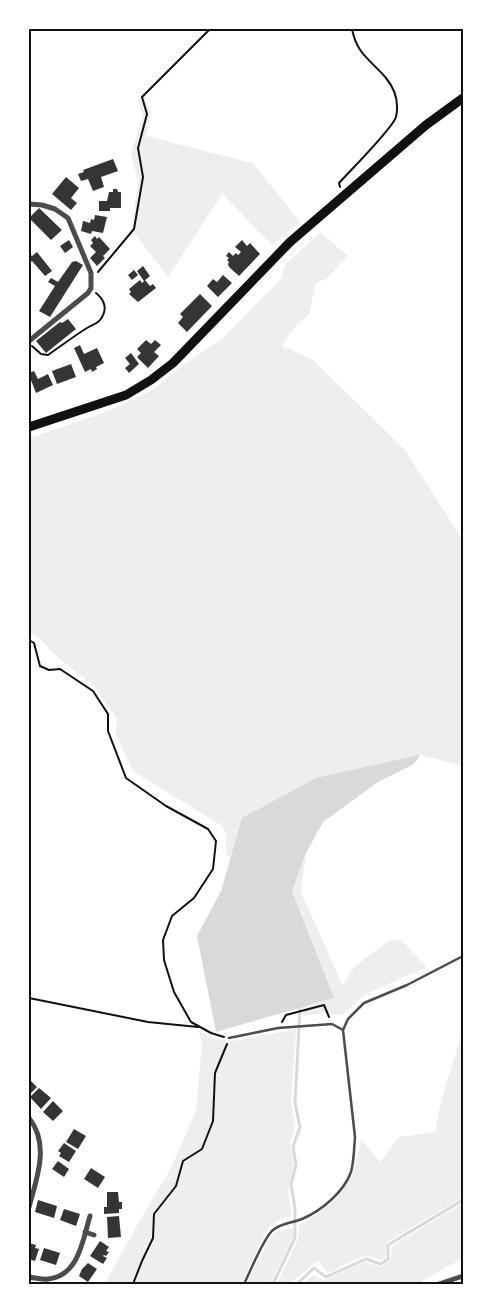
<svg xmlns="http://www.w3.org/2000/svg" width="492" height="1313" font-family="Signika,sans-serif">
  <style>
    .green { fill: #eee }
    .water { fill: #d9d9d9 }
    .lines { fill: none; stroke-linecap: round; stroke-linejoin: round }
    .stream { stroke: #d9d9d9; stroke-width: 3 }
    .building { fill: #353535 }
    .path { stroke: #111; stroke-width: 2 }
    .service { stroke: #4c4c4c; stroke-width: 2.5 }
    .minor { stroke: #4c4c4c; stroke-width: 5 }
    .primary { stroke: #111; stroke-width: 9 }
    .neatline { fill: none; stroke: #111; stroke-width: 2 }
  </style>
  <rect width="100%" height="100%" fill="#fff"/>
  <path class="green" d="M145,97l6,16 -5,23 107,27 47,59 -28,23 -50,-51 -54,83 -36,-47 6,-49 -7,-27 12,-38 -5,-17z
    M320,232l28,24 -22,23 -10,4 -7,31 -17,16 -10,16 30,13 92,90 59,91v226l-43,-11 -178,63 -11,40 -5,-3v-21l-5,-9 -87,-53 -18,-37 1,-16 -23,-33 -44,-35 -5,-8 -16,-11v-194l71,-24 51,-23 32,-26 40,-27 58,-59 4,-14z
    M306,853l-5,39 42,94 10,-18 35,-27 13,-1 26,27 -61,27 -24,21 -19,-2 -19,3 -1,-9 31,-9 -42,-107z
    M296,1029l-5,72 4,26 -5,17 4,22 -6,25 4,25 -10,2 -14,10 -27,56h-136l30,-55 37,-63 24,-55 6,-67 -3,-13 15,7 19,3z
    M463,1029v161l-3,9 -73,43 -2,17 -4,1 -15,-5 -38,18 -10,-12 -29,23h-12l21,-45 1,-14c24,-12 45,-30 55,-55 3,-10 5,-21 7,-31l19,23 19,-25 36,-5 6,-31z
    M463,1203v55l-46,26h-115l11,-9 11,5 41,-18 16,5 9,-7 2,-14z
    M293,1228v10l-23,46h-24l26,-49 9,-5z"/>
  <path class="water" d="M420,755l-6,9 -36,18 -55,40 -17,31 -14,38 42,107 -118,34 -19,-96 24,-45 21,-73 74,-40z"/>
  <g class="lines">
    <path class="stream" d="M273,1284l22,-46v-30l-4,-23 5,-20 -3,-18 7,-20 -5,-24 5,-95
      M297,1284l17,-16 12,9 40,-18 15,5 7,-5v-14l75,-45"/>
  </g>
  <path class="building" d="M113,159l5,12 -17,6 3,10 -11,4 -5,-12 -7,2 -3,-7 6,-2 -1,-2z
    M66,177l13,11 -8,10 6,5 -6,7 -19,-16z
    M113,189h4l1,3h3v16h-11v3h-11v-10h8l2,-9h4z
    M39,208l23,22 -11,10 -22,-22z
    M95,215l12,2 -4,16 -11,-2 -1,3 -10,-3 2,-10 7,2 1,-4 3,1z
    M95,236l2,3 2,-2 11,12 -7,7 2,2 -8,8 -7,-8 6,-6 -6,-6 3,-3 -2,-3z
    M69,240l4,7 -8,6 -5,-7z
    M242,240l5,6 3,-3 10,11 -21,22 -10,-9 -1,-3 1,-2 -2,-2 2,-2 -3,-2 3,-4 4,4 3,-3 2,2 3,-3 -6,-5z
    M37,252l15,19 -7,5 -13,-15 -3,2v-10l3,3z
    M76,261l7,4 -33,52 -11,-6 16,-25 -7,-4 3,-4 7,4 14,-20z
    M143,266l7,10 -6,5 -7,-10z
    M134,270l4,5 -6,5 -4,-5z
    M223,275l9,8 -14,14 -11,-11 6,-7 4,3z
    M140,280l2,3 3,-3 5,6 3,-2 3,4 -18,14 -9,-8 2,-2 -2,-3z
    M200,294l12,12 -25,26 -9,-9 5,-6 -3,-3z
    M68,319l8,10 -30,24 -10,-12 24,-19 2,1z
    M146,340l5,4 4,-4 6,5 -7,7 5,4 -11,12 -11,-11 4,-4 -4,-4z
    M80,345l4,9 13,-6 7,15 -8,4 1,2 -5,3 -1,-3 -6,3 -11,-24z
    M131,353l8,11 -10,9 -4,-5 5,-4 -5,-6z
    M71,364l5,13 -19,7 -5,-13z
    M34,371l4,8 10,-5 5,11 -17,8 -7,-18v-2z
    M31,1081l6,6 -6,6 -2,-2v-8z
    M39,1088l12,10 -10,11 -11,-12z
    M53,1101l10,10 -10,10 -10,-9z
    M74,1129l12,7 -8,13 -12,-7z
    M64,1143l12,8 -7,11 -10,-6 2,-3 -3,-2z
    M58,1161l11,8 -5,8 -12,-8z
    M91,1168l14,9 -7,11 -14,-9z
    M107,1192h11l1,10h3v7h-3v4l-15,1v-7h3z
    M38,1200l19,6 -3,12 -19,-6z
    M64,1209l16,5 -4,12 -16,-6z
    M119,1216l2,21 -13,1 -1,-21z
    M100,1241l9,6 -3,4 3,1 -3,4 -2,-1 -1,1 4,2 -4,6 -13,-8z
    M29,1243l7,2 -1,3 4,1 -4,12 -6,-2z
    M44,1248l16,5 -4,12 -16,-5z
    M88,1263l9,6 -9,13 -9,-6 3,-7z"/>
  <g class="lines">
    <path class="path" d="M340,187l-1,-4c10,-11 54,-55 57,-66 3,-14 -1,-28 -10,-39 -15,-18 -29,-23 -34,-49
      M98,272l36,-43 9,-52 -5,-29 9,-34 -5,-17 68,-68
      M32,346l9,8 7,1c13,-9 26,-19 39,-27 4,-3 10,-4 13,-8 8,-10 5,-20 -4,-27
      M29,640l5,3 6,23 9,4 11,-1 33,22 15,23v17l18,47 40,28 42,23 8,12 -3,28 -19,29 -22,18 -9,24 1,20 10,32 17,30 20,11 13,4
      M29,998l119,24 50,5
      M282,1022l4,-7 38,-10 5,12
      M133,1284l9,-23 11,-23 1,-24 22,-28 7,-25 19,-12 11,-28 2,-48 12,-29"/>
    <path class="service" d="M229,1038l49,-10 54,-4 11,6
      M244,1284c6,-12 20,-47 29,-54 8,-7 19,-7 29,-11 19,-8 42,-27 49,-47 3,-11 3,-23 4,-35l-12,-107 5,-11 16,-16 43,-18 56,-29"/>
    <path class="minor" d="M29,204l13,1 13,4 13,9 23,55v15l-3,5 -59,48
      M29,1118c21,26 8,60 0,89
      M85,1232l9,3
      M29,1277c6,1 13,3 19,2 31,-3 35,-40 42,-63
      M439,1284l24,-8"/>
    <path class="primary" d="M29,427l97,-32 25,-15 22,-17 117,-121 136,-117 37,-27"/>
  </g>
  <rect width="492" height="1313" fill="none" stroke="#ffffff" stroke-width="60"/>
  <rect x="30" y="30" width="432" height="1253" class="neatline"/>
</svg>
